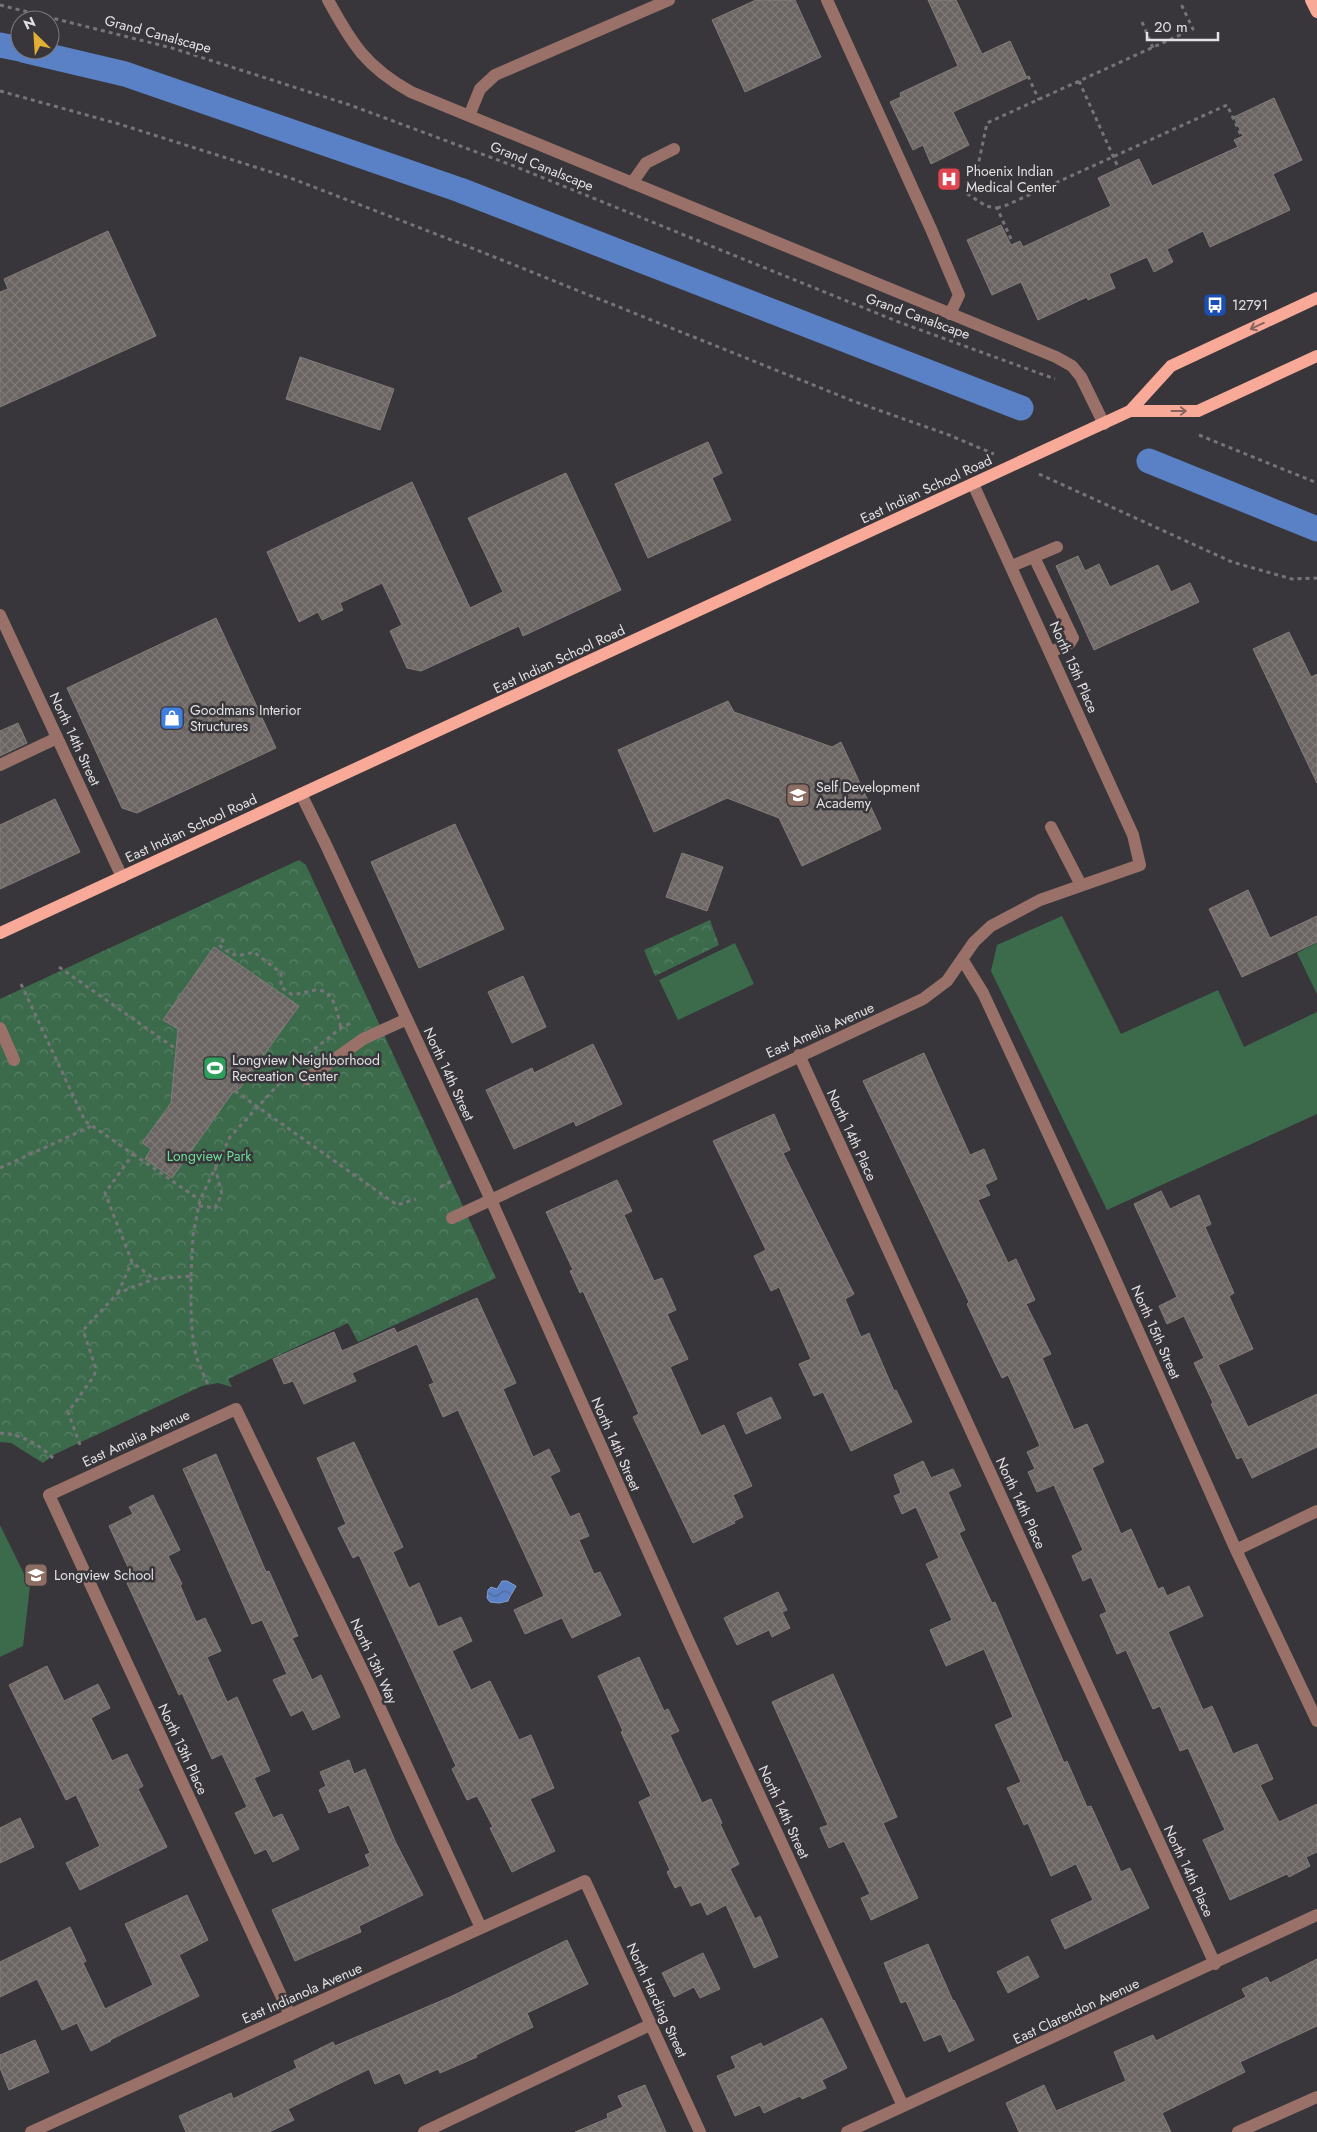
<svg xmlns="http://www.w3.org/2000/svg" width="1317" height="2132" font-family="Jost,sans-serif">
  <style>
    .grass { fill: #3c6b4c }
    .park { fill: url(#park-crowns) }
    .water { fill: url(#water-waves); stroke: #839dcf }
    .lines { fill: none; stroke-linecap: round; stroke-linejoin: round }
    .canal { stroke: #5a80c6; stroke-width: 25 }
    .building { fill: url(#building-cross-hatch); stroke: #827c7a }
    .path { stroke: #767478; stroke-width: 3; stroke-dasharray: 4 4; stroke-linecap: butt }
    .minor { stroke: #997169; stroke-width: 12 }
    .major { stroke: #f9a998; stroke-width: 12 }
    .oneway { stroke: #856460 }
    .labels { text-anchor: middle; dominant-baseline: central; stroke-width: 5; stroke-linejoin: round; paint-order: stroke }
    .street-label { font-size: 14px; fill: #e2e1e3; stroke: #38363a }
    .poi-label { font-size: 14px; fill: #e2e1e3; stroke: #38363a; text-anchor: start }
    .park-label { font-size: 14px; fill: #6cde97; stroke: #38363a }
  </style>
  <defs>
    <pattern id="park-crowns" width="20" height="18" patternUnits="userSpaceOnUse" patternTransform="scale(1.25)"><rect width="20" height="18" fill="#3c6b4c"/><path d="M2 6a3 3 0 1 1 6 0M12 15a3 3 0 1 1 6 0" fill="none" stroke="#588066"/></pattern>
    <pattern id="water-waves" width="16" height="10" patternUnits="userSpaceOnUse" patternTransform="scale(1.25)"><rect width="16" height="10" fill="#5a80c6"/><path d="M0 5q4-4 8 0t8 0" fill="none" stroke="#526b98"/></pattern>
    <pattern id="building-cross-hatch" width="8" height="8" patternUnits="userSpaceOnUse" patternTransform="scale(1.25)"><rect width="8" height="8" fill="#6a6462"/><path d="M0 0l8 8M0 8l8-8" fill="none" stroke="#7f7a78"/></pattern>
  </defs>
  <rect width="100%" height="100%" fill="#38363a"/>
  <path class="grass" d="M1062,916l59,118 97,-44 26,57 73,-35v102l-210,96 -116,-239 6,-26z
    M735,943l19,41 -76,36 -19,-40z
    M1317,943v51l-20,-41z
    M0,1525l30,61 -7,60 -23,11z"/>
  <path class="park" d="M299,860l7,5 190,413 -138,64 -10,-19 -120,56 4,8 -14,-4 -16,3 -147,68 -12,9 -32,-20 -11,-1v-443z
    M710,920l9,25 -64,31 -11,-26z"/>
  <path class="water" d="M502,1581h5l9,5c-2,5 -6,9 -8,15l-9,2 -9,-1 -3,-4 1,-8 3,-3 6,2z"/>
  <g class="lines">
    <path class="canal" d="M0,45l20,4
      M23,50l102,24 335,116 561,218
      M1149,461l168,68"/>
  </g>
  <path class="building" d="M756,0h39l26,57 -76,35 -33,-72z
    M928,0h28l26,54 28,-13 17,37 -74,34 16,33 -38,19 -8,-19 -10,5 -23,-48 11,-5 -1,-4 58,-27z
    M1274,98l28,62 -29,14 17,36 -80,37 -7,-16 -36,18 6,13 -19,10 -7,-15 -38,17 6,14 -27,12 -1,-3 -49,23 -17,-38 -29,13 -25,-55 34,-15 10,20 9,-4 3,6 88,-41 -13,-28 41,-19 13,27 86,-39 -4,-7 9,-4 -9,-19z
    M108,231l48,105 -156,71v-115l8,-3 -4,-10z
    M300,357l94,32 -14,41 -94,-31z
    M708,442l14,31 -10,5 19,42 -83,38 -33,-74z
    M566,473l55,117 -98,46 -4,-10 -98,45 -14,-3 -17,-37 12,-6 -20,-42 -42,20 3,7 -21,10 -4,-8 -19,10 -32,-70 145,-70 58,126 33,-16 -35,-74z
    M1078,556l7,15 14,-7 11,23 48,-22 13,27 19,-9 9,19 -105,48 -38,-84z
    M216,618l60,130 -139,65 -15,-5 -55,-120z
    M1289,632l22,45 6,-3v109l-64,-134z
    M728,701l6,11 98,35 9,-5 40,87 -79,37 -23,-48 -52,-20 -73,34 -36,-82z
    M18,723l9,20 -27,13v-25z
    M55,799l25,53 -80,37v-64z
    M455,824l49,105 -85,39 -48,-106z
    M682,853l41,14 -16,44 -41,-14z
    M1248,890l22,48 47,-22v26l-75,35 -33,-68z
    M214,947l85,59 -59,82 -7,4 -61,86 -27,-19 6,-10 -9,-6 29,-40 7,-74 -15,-9z
    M523,976l23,51 -34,16 -24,-51z
    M593,1044l29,60 -46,22 -2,-5 -60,28 -28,-59 46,-22 2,5z
    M924,1053l46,102 14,-6 13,30 -12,6 5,10 -12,5 30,63 8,-4 19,41 -9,4 25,50 -9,4 32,72 13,-6 17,38 -12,6 29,66 10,-5 27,60 5,-2 4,9 22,-10 14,30 -35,16 35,78 9,-4 21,48 24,-10 16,35 -13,6 19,37 38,-18v48l-11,5 4,9 -21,11 -2,-3 -57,26 -27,-60 22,-10 -37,-82 -8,3 -20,-45 -7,3 -27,-59 -9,4 -17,-39 7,-3 -16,-35 -8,4 -11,-25 11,-6 -29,-65 -17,7 -9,-20 7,-3 -8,-17 13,-6 -32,-71 -6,3 -35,-74 2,-2 -106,-221z
    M774,1114l16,36 -7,3 71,141 -9,5 16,38 8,-4 25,58 2,-1 16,32 -61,29 -28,-59 -9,4 -15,-32 12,-5 -32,-72 -8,4 -17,-35 12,-6 -53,-109z
    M617,1180l15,31 -8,4 30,66 8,-3 14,32 -9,4 21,45 -18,8 31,69 23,-11 28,61 -19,9 10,22 -9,4 1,2 -42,20 -60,-126 6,-3 -56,-123 -3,2 -10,-22 3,-1 -27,-58z
    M1161,1191l9,18 29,-14 12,29 -6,3 29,66 -5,3 24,53 -35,16 30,62 69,-33v53l-65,31 -10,-21 -5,2 -26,-55 2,-1 -19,-40 10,-5 -20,-42 -17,8 -8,-18 18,-9 -43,-93z
    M477,1298l39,85 -13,6 30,68 16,-8 11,22 -10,5 20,41 9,-4 10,23 -10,4 15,34 6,-2 21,43 -49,23 -10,-20 -37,16 -11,-24 30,-14 -86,-186 -15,7 -14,-32 5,-2 -17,-39 -65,29 4,8 -52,23 -11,-23 -9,3 -11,-25 61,-27 8,19 52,-23 3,5z
    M771,1397l10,21 -35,16 -9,-21z
    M354,1442l49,105 -10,5 16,36 10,-5 19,44 23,-10 11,24 -20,10 19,39 19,-9 29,59 12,-5 23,53 -24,11 25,52 -43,21 -22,-44 3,-1 -16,-31 -10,4 -15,-31 4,-3 -97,-211 -6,3 -15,-30 8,-4 -29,-66z
    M216,1454l50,118 3,-1 29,65 -6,2 20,42 9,-5 19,42 -27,13 -10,-20 -12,6 -18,-36 14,-6 -25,-54 -10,4 -69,-155z
    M923,1461l8,17 22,-9 8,17 -13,6 17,38 -6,3 33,70 3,-1 69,161 3,-2 20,46 4,-1 30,66 9,-4 19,40 -84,41 -14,-29 42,-20 -17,-36 -25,12 -23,-53 -4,2 -17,-37 14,-6 -26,-57 18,-8 -29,-68 -38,17 -16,-36 22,-10 -26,-56 13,-6 -23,-51 -14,7 -8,-18 7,-3 -7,-18z
    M153,1495l27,55 -12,6 14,28 -2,1 16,37 9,-4 16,33 -14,6 20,45 10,-5 33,74 -16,7 19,40 9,-4 17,35 -26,13 -7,-13 -11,5 -20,-41 12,-6 -25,-53 -10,5 -30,-66 -3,2 -52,-112 7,-3 -25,-54 24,-12 -4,-7z
    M778,1592l9,18 -5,2 8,16 -18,9 -3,-7 -32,15 -13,-27z
    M639,1657l25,54 4,-2 11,22 -9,4 32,68 9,-4 11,24 -2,1 19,40 -9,5 25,50 5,-3 18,41 -24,11 -28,-63 -19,10 -6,-13 -10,4 -10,-21 -6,3 -8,-16 3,-2 -31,-68 12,-6 -30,-64 2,-1 -25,-55z
    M47,1666l17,35 34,-17 12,24 -19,10 21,43 15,-7 16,32 -5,3 29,58 -87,43 -14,-27 34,-17 -24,-51 -10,5 -57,-115z
    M833,1674l64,143 -14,6 35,75 -47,22 -10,-22 9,-4 -26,-53 -15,7 -9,-20 8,-3 -56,-123z
    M349,1760l5,14 11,-5 30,72 28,54 -64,31 2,6 -66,29 -23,-51 98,-44 -5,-11 5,-2 -21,-48 -20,8 -10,-23 7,-4 -6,-14z
    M20,1818l14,29 -34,16v-35z
    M187,1895l21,45 -29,15 20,41 -89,44 1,1 -20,10 -14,-28 -15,7 -25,-51 -37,18v-35l70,-35 16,34 -3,2 22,46 48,-24 -28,-61z
    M567,1940l21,44 -61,29 6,14 -57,28 1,2 -37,16 -2,-4 -33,15 -5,-11 -25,11 -6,-15 -81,40 6,11 -25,12h-83l-7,-16 52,-23 2,6 64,-31 -3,-7 39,-19 2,4 115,-49z
    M928,1944l25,57 1,-1 20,40 -25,12 -8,-18 -17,7 -18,-40 -5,2 -17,-40z
    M703,1953l17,36 -20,9 -6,-11 -20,10 -12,-24z
    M1028,1956l11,21 -31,16 -11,-21z
    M1317,1959v67l-77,36 5,10 -83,41 9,19h-152l-13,-29 38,-18 12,26 70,-30 -12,-29 39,-17 3,6 90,-44 -4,-8 25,-12 3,6z
    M822,2018l25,50 -25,12 4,8 -24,11 -2,-3 -36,17 -4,-8 -25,11 -18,-40 19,-8 -5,-11 30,-14 2,4z
    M35,2040l14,32 -40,18 -9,-22v-13z
    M645,2085l21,47h-91l33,-14 -1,-4 16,-7 -5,-11z"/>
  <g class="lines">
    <path class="path" d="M0,5l172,43 178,57 164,61 382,155 159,58
      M1142,22l11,26
      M1028,76l11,24
      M1079,81l39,86
      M0,91l119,33 174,55 174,67 386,155 96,34 45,19
      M997,208l10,-3 220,-100 14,30
      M1011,239l-14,-31 -11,-2 -20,-13 9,-13 12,-57 206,-94 -12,-25
      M1199,435l118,48
      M1039,474l193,88 60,17 25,-1
      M224,939l-5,6c15,12 17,12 35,7l27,21v14l10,7c9,1 16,-3 25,-4 19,-1 21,24 25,38
      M59,967l117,82
      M21,984l64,137 48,33 -28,39 27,69 22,17
      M308,1054l33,-26 10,-5
      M235,1091l162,114 19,-6
      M133,1154l67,46
      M0,1168l92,-42
      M440,1187l14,-7
      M199,1206l16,2 7,-14 -7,-26
      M191,1276l2,-41 7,-35 30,-63 59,-64
      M118,1293l14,-31
      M0,1433c21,1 39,11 54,26
      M80,1445l-12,-33 26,-36 2,-7 -12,-36 1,-5 33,-35 36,-14 37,-3c0,24 -1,60 6,82 3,10 8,19 12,29"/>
    <path class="minor" d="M328,0c24,44 38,67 83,92l645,265 16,9 9,11 23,47
      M827,0l104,229 28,66 -9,19
      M469,116l11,-27 15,-14 174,-75
      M632,183l14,-20 28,-14
      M1034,557l39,81 -3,5 -19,9
      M1012,566l45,-19
      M0,615l122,262
      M0,765l57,-27
      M301,794l25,51 165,355 196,438 216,468
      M1051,827l30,58
      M962,959l21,34 116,250 137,307 81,171
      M0,1028l14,32
      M799,1055l416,909
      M307,1079l56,-40 44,-20
      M452,1218l471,-219 24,-18 27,-39 17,-16 49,-26 100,-35 -7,-30 -160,-351
      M1236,1550l81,-39
      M290,2015l-241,-520 187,-86 133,275 112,244
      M31,2132l554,-251 115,251
      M424,2132l228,-108
      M847,2132l470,-217
      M1238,2132l79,-35"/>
    <path class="major" d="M1311,0l6,12
      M1130,411h68l119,-55
      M0,933l1130,-522 41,-45 146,-68"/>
  </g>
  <defs><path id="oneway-shaft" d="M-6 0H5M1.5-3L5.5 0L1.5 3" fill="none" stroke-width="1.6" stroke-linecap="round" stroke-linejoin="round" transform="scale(1.25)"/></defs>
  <g class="oneway">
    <use href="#oneway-shaft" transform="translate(1257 326) rotate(155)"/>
    <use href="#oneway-shaft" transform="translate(1179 411)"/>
  </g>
  <defs>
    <g id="hospital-square" transform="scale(1.25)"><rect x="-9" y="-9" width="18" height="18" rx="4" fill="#e0444e" stroke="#38363a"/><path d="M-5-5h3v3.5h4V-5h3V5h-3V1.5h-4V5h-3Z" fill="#fff"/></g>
    <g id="bus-square" transform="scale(1.25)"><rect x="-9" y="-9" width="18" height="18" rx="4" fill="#1a4fb4" stroke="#38363a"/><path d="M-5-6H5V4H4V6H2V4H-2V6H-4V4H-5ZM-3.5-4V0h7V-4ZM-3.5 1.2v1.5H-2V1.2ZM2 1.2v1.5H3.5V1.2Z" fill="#fff"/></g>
    <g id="shop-square" transform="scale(1.25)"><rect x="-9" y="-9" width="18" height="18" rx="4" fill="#3f7fe0" stroke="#38363a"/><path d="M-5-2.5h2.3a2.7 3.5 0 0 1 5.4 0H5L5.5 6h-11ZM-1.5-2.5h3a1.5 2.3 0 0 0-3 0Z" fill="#fff"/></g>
    <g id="school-square" transform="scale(1.25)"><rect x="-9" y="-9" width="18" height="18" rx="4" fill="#8d6e63" stroke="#38363a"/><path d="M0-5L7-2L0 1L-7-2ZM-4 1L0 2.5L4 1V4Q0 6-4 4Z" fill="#fff"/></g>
    <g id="stadium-square" transform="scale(1.25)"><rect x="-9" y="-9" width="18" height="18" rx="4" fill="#2e9e5b" stroke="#38363a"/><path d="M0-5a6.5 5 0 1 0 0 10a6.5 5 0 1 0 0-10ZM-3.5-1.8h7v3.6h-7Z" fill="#fff"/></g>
  </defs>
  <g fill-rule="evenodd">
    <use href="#hospital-square" x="949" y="179"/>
    <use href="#bus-square" x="1215" y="305"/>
    <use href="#shop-square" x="172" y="718"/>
    <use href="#school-square" x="798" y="795"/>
    <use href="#stadium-square" x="215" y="1068"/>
    <use href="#school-square" x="36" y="1575"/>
  </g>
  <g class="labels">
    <g class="street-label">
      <text transform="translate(158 34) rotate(15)">Grand Canalscape</text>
      <text transform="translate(542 166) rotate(22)">Grand Canalscape</text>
      <text transform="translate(918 316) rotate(20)">Grand Canalscape</text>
      <text transform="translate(926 489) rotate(-25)">East Indian School Road</text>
      <text transform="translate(559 659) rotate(-25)">East Indian School Road</text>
      <text transform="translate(1074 667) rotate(66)">North 15th Place</text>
      <text transform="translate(75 739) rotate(65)">North 14th Street</text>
      <text transform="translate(191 828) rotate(-25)">East Indian School Road</text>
      <text transform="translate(820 1030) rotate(-24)">East Amelia Avenue</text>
      <text transform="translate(449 1074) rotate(65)">North 14th Street</text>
      <text transform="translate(852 1135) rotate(65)">North 14th Place</text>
      <text transform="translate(1156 1332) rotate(66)">North 15th Street</text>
      <text transform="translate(136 1438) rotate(-25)">East Amelia Avenue</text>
      <text transform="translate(616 1444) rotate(66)">North 14th Street</text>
      <text transform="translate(1021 1503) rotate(65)">North 14th Place</text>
      <text transform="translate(374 1661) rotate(65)">North 13th Way</text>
      <text transform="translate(183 1749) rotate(65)">North 13th Place</text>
      <text transform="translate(784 1812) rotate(65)">North 14th Street</text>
      <text transform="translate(1189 1871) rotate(65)">North 14th Place</text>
      <text transform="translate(302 1993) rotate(-24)">East Indianola Avenue</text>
      <text transform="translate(657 2000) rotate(65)">North Harding Street</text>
      <text transform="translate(1076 2011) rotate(-25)">East Clarendon Avenue</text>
    </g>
    <g class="poi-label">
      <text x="966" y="171">Phoenix Indian<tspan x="966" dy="16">Medical Center</tspan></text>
      <text x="1232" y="305">12791</text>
      <text x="190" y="710">Goodmans Interior<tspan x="190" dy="16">Structures</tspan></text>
      <text x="816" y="787">Self Development<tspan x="816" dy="16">Academy</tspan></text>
      <text x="232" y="1060">Longview Neighborhood<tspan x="232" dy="16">Recreation Center</tspan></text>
      <text x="54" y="1575">Longview School</text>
    </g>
    <g class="park-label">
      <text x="209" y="1156">Longview Park</text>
    </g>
  </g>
  <g transform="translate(35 35) rotate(335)"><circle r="24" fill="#38363a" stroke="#7c7a7e"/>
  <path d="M0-4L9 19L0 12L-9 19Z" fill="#e2af34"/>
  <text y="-8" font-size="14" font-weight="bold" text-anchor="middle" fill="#e2e1e3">N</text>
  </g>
  <path d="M1147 32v8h71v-8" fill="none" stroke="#e2e1e3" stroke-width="2.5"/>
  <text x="1154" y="32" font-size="15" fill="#e2e1e3" stroke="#38363a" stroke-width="4" paint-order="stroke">20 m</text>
</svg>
